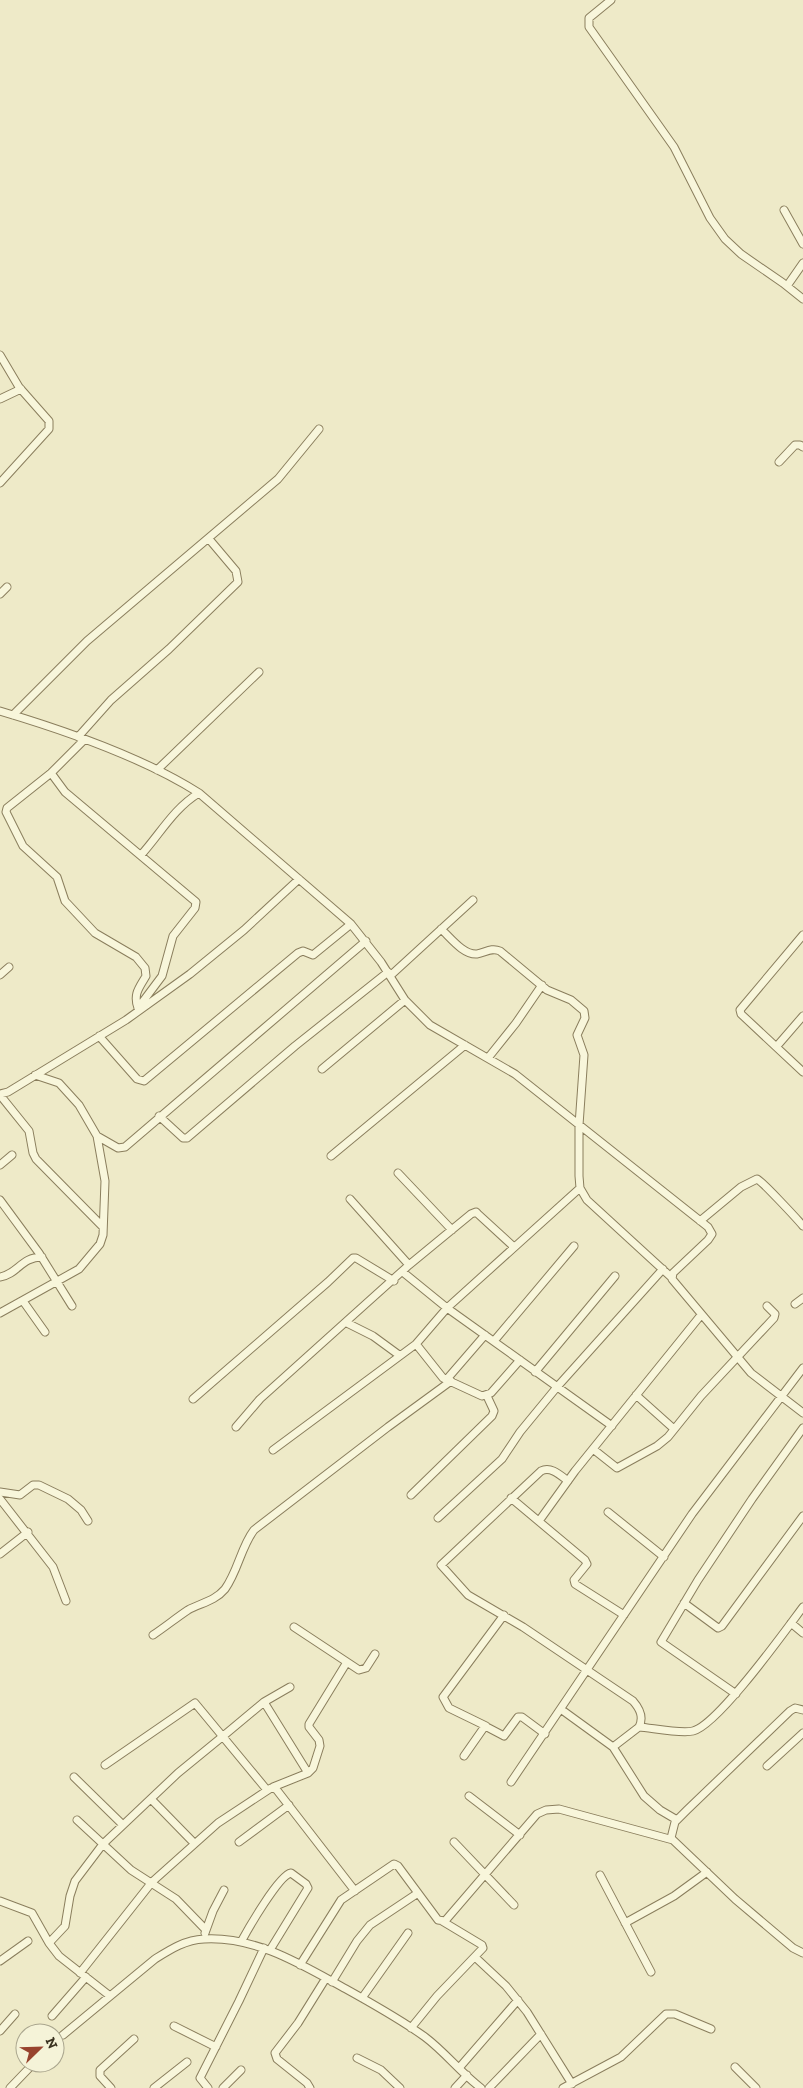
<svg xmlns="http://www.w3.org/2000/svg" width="803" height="2088" font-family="'Zilla Slab',serif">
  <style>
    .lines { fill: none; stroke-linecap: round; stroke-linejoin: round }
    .minor-casing { stroke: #8a7e5d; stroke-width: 9 }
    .minor { stroke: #f8f6db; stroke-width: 7 }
  </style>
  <rect width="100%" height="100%" fill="#eeeac8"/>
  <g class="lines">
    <g class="minor-casing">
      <path id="minor" d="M611,0l-22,18v9l85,120 36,71 15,21 16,15 42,29 20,16
        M784,210l19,34
        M787,286l16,-23
        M0,355l19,32 30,34v8l-49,54
        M0,399l21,-10
        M779,462l16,-17h5l3,2
        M0,594l7,-7
        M0,711c64,19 144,47 199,82l152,131 30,38 24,38 25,25 85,49 193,153 4,7 -4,6 -35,33 -1,6 79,94 52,40
        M13,715l74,-74 191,-162 41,-50
        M78,737l33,-37 58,-51 69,-67 -2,-11 -27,-32
        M84,740l-33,33 -44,35 -1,4 17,34 34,31 8,24 30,32 41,24 9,11 1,8c-7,12 -13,18 -8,32
        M157,770l102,-98
        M51,773l14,19 131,110 -1,6 -22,28 -11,40 -24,32
        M141,855c19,-21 33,-47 58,-62
        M441,929c9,8 22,26 36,25 8,-1 14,-7 23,-3l47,39 24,10 13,11 1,7 -8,17 7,20 -5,70v51l1,12 7,12 84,77
        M803,935l-63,75 1,4 62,58
        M0,975l9,-8
        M390,976l83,-76
        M99,1036l38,43 7,2 154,-128 5,-2 10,4 38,-31
        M777,1046l26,-30
        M488,1058l28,-35 26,-38
        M322,1069l83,-69
        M35,1075l24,8 20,22 18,31 21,12 7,-1 241,-206
        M0,1094l8,-2 118,-72 64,-46 54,-44 55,-51
        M0,1095l29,36 4,22 3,6 67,68
        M159,1116l24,22h4l108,-92 93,-74
        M331,1156l134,-111
        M0,1165l12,-10
        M398,1173l54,57
        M350,1199l59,66
        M0,1200l39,53 33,53
        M700,1221l41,-34 16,-8c5,2 41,41 46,47
        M404,1273l43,35 165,118
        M0,1277c18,-3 21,-20 42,-20
        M23,1301l22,31
        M795,1304l8,-6
        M0,1313l79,-44 21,-25 3,-9 2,-54 -8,-45
        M347,1323l26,13 26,19
        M494,1341l80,-95
        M416,1344l27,34 39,18 9,-3 29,-33
        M535,1372l80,-96
        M447,1379l38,-44
        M636,1395l38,34
        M193,1399l135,-117 25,-24h3l38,23
        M236,1427l24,-28 149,-134 62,-51 5,-2 2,2 36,33
        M593,1449l24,19 40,-22 11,-9 33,-41 73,-78 1,-4 -8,-8
        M273,1450l143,-106 31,-36 133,-120
        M568,1481c-8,-6 -17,-15 -27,-10l-100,94 27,30 55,32 110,74c7,8 11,16 6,26l-26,20
        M0,1492l20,3 13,-10h6l29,14 13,11 7,11
        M411,1495l81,-79 2,-5 -7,-15
        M511,1498l74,62 2,4 -13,16 1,4 49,31
        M0,1499l53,68 13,34
        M608,1512l56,45
        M438,1518l64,-59 18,-27 37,-45 106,-118
        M539,1521l36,-50 126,-156
        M0,1554l28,-22
        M684,1603l34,25 4,-2 81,-110
        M791,1623l12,10
        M294,1627l65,43 7,-2 9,-14
        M153,1635c12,-8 23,-17 35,-25 13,-7 27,-9 37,-21 13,-18 16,-42 29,-59l134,-103 63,-46
        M736,1694l-75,-52 37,-62 54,-81 51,-71
        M264,1702l44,71
        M562,1710l51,37 31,49 16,14 17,10
        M486,1726l-37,-18 -6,-11 61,-82
        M639,1727c13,1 42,7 54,4 25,-6 92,-100 110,-124
        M464,1756l21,-30 19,10 14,-19h4l23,17
        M105,1765l90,-62 72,87
        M767,1766l36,-33
        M74,1777l49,48
        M511,1782l181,-268 111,-146
        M273,1787l35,-14 5,-5 7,-22 -1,-6 -10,-13v-3l38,-62
        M469,1796l51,39
        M151,1799l43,44
        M77,1820l54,50 45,29 30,31
        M671,1838l4,-16 12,-12 103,-99 5,-3 8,2
        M239,1842l50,-37
        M454,1842l60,63
        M600,1875l51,97
        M0,1901l32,12 17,30 10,13 51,40
        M625,1923l49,-27 33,-24
        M205,1933l8,-22 11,-21
        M241,1942c7,-13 38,-67 50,-69l15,11 2,4 -38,62
        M49,1943l16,-17 5,-30 5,-15 28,-37 75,-71 44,-36 42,-35 26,-15
        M475,1957l31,29 21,26 45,72
        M0,1961l28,-20
        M300,1965l41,-65 53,-36 4,2 40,54 7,1 92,-107 9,-4 13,-1 114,31 62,59 58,49 10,5
        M80,1973l72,-91 66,-59 53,-35 5,1 79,102
        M332,1982l25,-41 13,-16 48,-32
        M362,1998l46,-65
        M52,2016l34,-39
        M174,2026l42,21
        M411,2028l26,-32 46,-48 -1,-3 -40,-24
        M0,2031l15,-17
        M63,2035l92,-76c16,-10 30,-19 49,-20 52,-3 98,26 142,50 27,15 54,30 79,48 20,15 36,36 56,51
        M357,2058l24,12 19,18
        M735,2067l21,21
        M459,2068l59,-68
        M10,2088l24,-25
        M111,2088l-11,-12v-6l34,-31
        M154,2088l33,-26
        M208,2088l-8,-10 39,-77 25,-53
        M223,2088l18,-18
        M310,2088l-3,-5 -30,-24 -2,-6 23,-30 28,-45
        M455,2088l12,-13
        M489,2088l52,-54
        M563,2088l58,-31 45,-43h9l36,15"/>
    </g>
    <use href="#minor" class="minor"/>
  </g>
  <g transform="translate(40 2048) rotate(67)"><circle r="24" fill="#f5f3d8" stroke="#aaa68e"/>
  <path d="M0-4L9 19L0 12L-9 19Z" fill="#98432e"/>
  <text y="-8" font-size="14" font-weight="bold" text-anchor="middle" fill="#3a3220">N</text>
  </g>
</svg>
